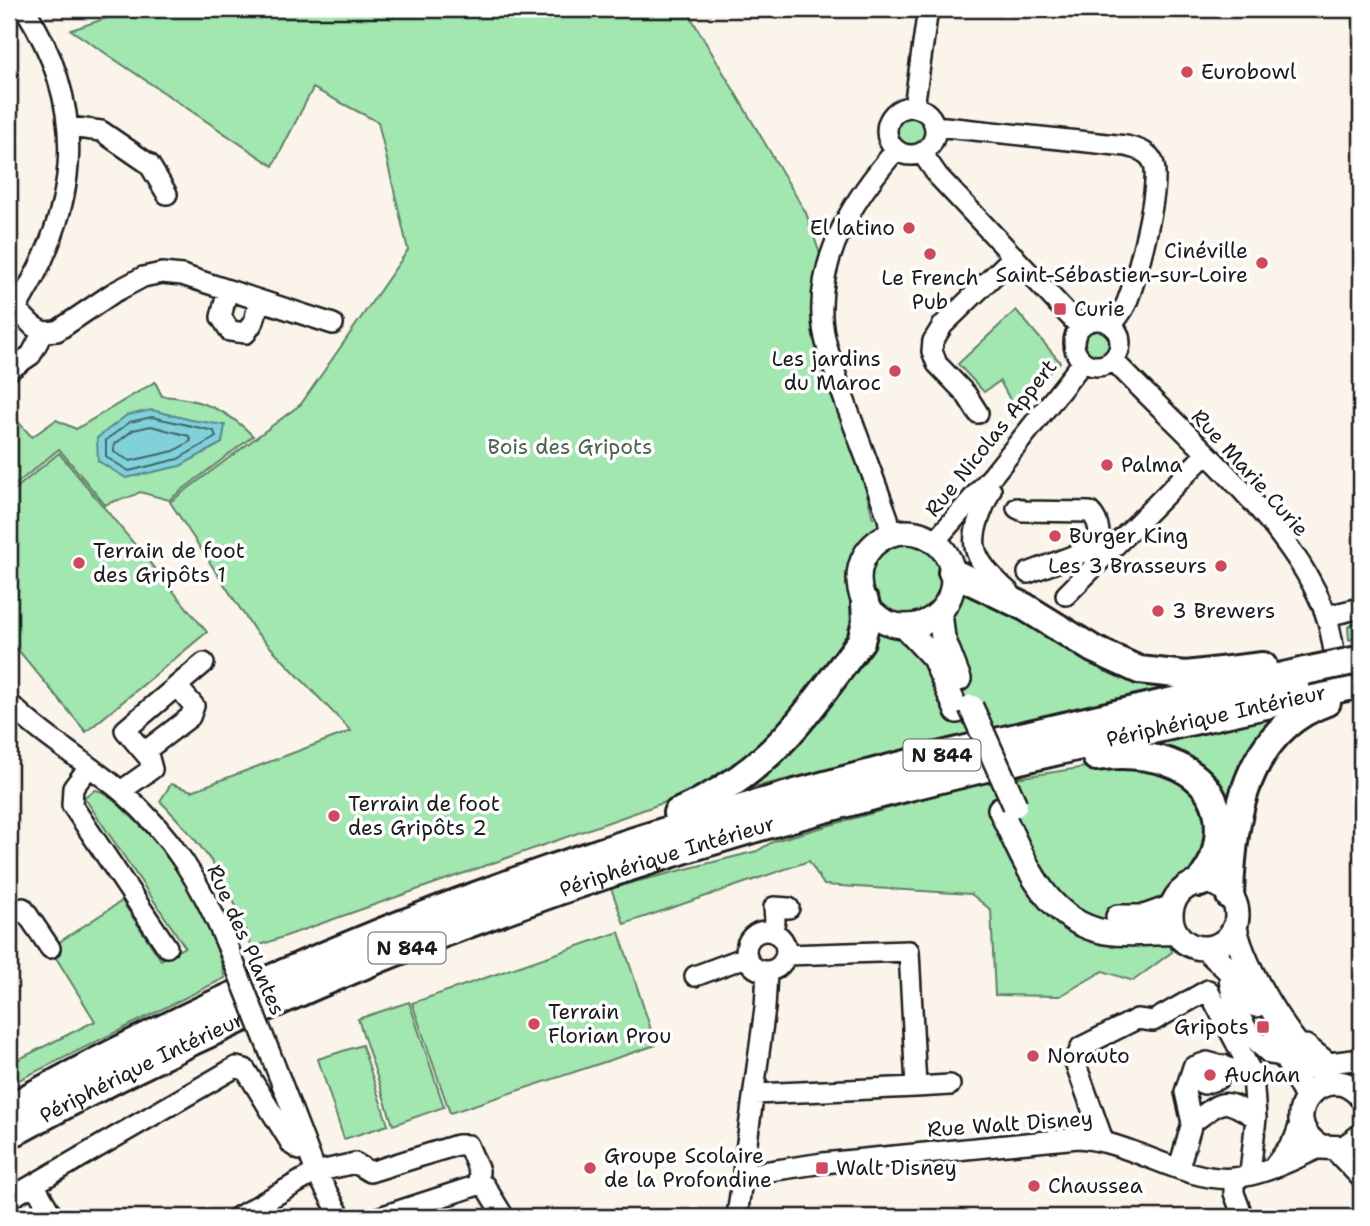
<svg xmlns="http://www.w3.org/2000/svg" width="1370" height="1226" font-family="'Shantell Sans',sans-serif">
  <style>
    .green { fill: #a2e6b0; stroke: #5f8166; stroke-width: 2 }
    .water { fill: #80d1d9; stroke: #58898d; stroke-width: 2 }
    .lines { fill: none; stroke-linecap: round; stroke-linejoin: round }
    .shore { stroke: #446468; stroke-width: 2 }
    .minor-casing { stroke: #1c1c1c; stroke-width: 24 }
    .major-casing { stroke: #1c1c1c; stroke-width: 28 }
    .highway-casing { stroke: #1c1c1c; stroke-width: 32 }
    .minor { stroke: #fff; stroke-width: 19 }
    .major { stroke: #fff; stroke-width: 23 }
    .highway { stroke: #fff; stroke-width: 26 }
    .minor-bridge-casing { stroke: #1c1c1c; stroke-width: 24; stroke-linecap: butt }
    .major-bridge-casing { stroke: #1c1c1c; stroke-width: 28; stroke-linecap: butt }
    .highway-bridge-casing { stroke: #1c1c1c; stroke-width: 32; stroke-linecap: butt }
    .minor-bridge { stroke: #fff; stroke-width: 19 }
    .major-bridge { stroke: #fff; stroke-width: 23 }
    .highway-bridge { stroke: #fff; stroke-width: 26 }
    .poi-dot { fill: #d1495b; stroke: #fff; stroke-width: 2.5 }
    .labels { text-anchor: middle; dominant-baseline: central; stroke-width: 7; stroke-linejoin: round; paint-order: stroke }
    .shield { fill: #fff; stroke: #606060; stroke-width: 2 }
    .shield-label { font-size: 19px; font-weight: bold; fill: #1c1c1c }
    .poi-label { font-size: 21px; fill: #1c1c1c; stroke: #fff; text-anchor: start }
    .street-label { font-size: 21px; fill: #1c1c1c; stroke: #fff }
    .park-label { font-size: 21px; fill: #4b6350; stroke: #fff }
  </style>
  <rect width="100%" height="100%" fill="#fbf4eb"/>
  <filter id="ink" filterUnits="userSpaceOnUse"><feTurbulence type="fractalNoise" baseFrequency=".0143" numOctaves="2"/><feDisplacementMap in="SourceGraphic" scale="14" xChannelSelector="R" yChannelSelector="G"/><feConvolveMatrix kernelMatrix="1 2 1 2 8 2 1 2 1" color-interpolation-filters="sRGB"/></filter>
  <g filter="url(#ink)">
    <path class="green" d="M133,9h553l120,204 17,50 -7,29 57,226 19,-3 28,8 34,31 9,18 23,25 119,74 57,14 2,5 -418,99 -23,-15 -49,25 -422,149c-22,-66 -44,-98 -92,-147l11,-17 21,7 159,-60 -96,-100 -85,-129 131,-98 107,-154 -30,-128 -65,-34 -40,78 -202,-136z
      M897 132a14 14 0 1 1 28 0a14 14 0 1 1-28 0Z
      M1016,310l44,52 -46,45 -14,-26 -16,11 -26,-28z
      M1082 342a15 15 0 1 1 30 0a15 15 0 1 1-30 0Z
      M155,382l7,14c37,2 66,14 91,40l-84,64 -29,-8c-15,9 -22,6 -35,13l-46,-56 -50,41v-78l23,25 24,-17 20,9z
      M59,453l148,179 -121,100 -77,-93v-145z
      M1361,620v17l-12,3 -1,-13z
      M1282,715l-84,155 -20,9 -21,21 15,52 -39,29 -30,-10 -43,25 -65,-1 -4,-85 -20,-16 -147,-9 -15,-24 -185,63 -13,-36 146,-37 17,-10 197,-56 153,-24 27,-17z
      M95,790c13,2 21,12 30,21 50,44 85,103 100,167l-216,107v-21l86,-43 -45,-73 72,-47 39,59 24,-13 -101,-150z
      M619,932l37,113 -206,68 -38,-110z
      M409,1002l35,105 -51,18 -35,-106z
      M362,1045l26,80 -44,14 -26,-80z"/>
    <path class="water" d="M152,410l39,10 34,5 -3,18 -42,23 -54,12 -28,-17 -1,-23 30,-23z"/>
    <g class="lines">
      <path class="shore" d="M152,417l62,14 2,6 -38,22 -49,12 -23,-14v-17l24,-18z
        M151,426l38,10 2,5 -17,10 -44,10 -16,-9v-7l19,-15z"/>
      <g class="minor-casing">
        <path id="minor" d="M887 131a24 24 0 1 1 48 0a24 24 0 1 1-48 0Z
          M914,107l14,-98
          M935,126l191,20c11,3 22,5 27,16 10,20 -17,117 -26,140 -3,8 -10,16 -15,23
          M69,127l32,4 48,33 18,30
          M922,153l16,23 142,151
          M227,292l-6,25 9,14 16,2 8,-12 5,-19
          M9,302l24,24 10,6 14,-1 56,-38 30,-16 19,-4 20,2 151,49
          M9,319c68,-102 84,-203 16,-310
          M1074 343a23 23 0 1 1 46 0a23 23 0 1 1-46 0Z
          M1113,360c67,71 181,164 213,255 6,18 8,39 12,58
          M9,370l22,-15 12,-23
          M978,413l-12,-19 -29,-30 -5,-13 1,-10 10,-16 71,-69
          M991,490c-24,52 -25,64 19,103
          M1017,508l6,3 67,1c10,10 13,27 1,37l-63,24
          M891,535l-3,-17c-15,-42 -31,-83 -46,-125 -8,-25 -19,-51 -20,-77 -3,-64 34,-120 74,-166
          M934,542l59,-67 90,-113
          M1066,595l139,-140
          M1326,616l35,-8
          M9,703c34,34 76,58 113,89 50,43 80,93 105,153
          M144,752l46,-35 4,-11 -17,-20
          M89,767l-16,21 -1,17 95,142
          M121,791l31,-22 -3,-11 -24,-28 79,-67
          M9,917l14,-9 27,40
          M746 951a20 20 0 1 1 40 0a20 20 0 1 1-40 0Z
          M772,932l3,-11 -1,-14 15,1
          M1229,969c-1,30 16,66 41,85l15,2
          M695,976l51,-19
          M1306,1045l23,18 32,-4
          M270,1053l46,119 25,45
          M1192,1079l12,5 14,-5 5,-14
          M916,1087l34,-2
          M755,1094l161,-7 -7,-136 -123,4
          M1192,1123c31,-22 28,-28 64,-5
          M1103,1140l-28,-78 6,-15 56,-28 16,2 55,-31 45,85
          M1274,1166l20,-26 7,-19
          M1179,1167l13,-44 -7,-31 8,-25 14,-5 46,13 3,43 -6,55
          M744,1175l79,-12 255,-25c53,3 107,45 156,40 30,-3 61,-19 87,-31
          M1234,1178v15l9,24
          M35,1186l18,31
          M12,1197l224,-130 9,2 47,76 8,5 6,-3
          M238,1217l78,-45 39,-9 15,9 87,-27h11l11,26 -1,14
          M380,1217l98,-32 7,1 19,31
          M737,1217l28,-209 2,-36"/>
      </g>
      <g class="major-casing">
        <path id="major" d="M859 579a47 47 0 1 1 94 0a47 47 0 1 1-94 0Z
          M940,612l3,26 16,41
          M904,626l30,32 23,53
          M1000,809c23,48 44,112 105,123 23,4 48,0 71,1
          M1171 915a33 33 0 1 1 66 0a33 33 0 1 1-66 0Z
          M1118,917h26l28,-10
          M1235,927c8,44 62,129 98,156
          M1205,948l36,33 15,24
          M1275,1038l32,59
          M1361,1097c-33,-42 -91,20 -40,50l23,1 17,-12
          M1336,1149l25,26"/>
      </g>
      <g class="highway-casing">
        <g id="highway">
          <path d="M952,572l73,35 68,42 46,21 47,5 77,-9"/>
          <path d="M1096,757c64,-10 141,17 119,97 -2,11 -10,19 -15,29"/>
          <path d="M677,813c95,-42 124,-93 184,-172l5,-19 -1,-20"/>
          <path d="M1230,896c2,-77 15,-165 97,-194"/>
          <path d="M9,1108c212,-117 441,-211 673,-282 205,-63 414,-107 623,-155"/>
          <path id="s1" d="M9,1135c235,-129 486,-231 744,-306 200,-58 405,-100 608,-145"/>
        </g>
      </g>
      <use href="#minor" class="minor"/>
      <use href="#major" class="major"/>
      <use href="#highway" class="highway"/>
      <g class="minor-bridge-casing">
        <path id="minor-bridge" d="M227,945l43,108"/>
      </g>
      <g class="major-bridge-casing">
        <path id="major-bridge" d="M971,707l44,98"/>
      </g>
      <g class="highway-bridge-casing">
        <path id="highway-bridge" d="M1305,671l53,-11"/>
      </g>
      <use href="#minor-bridge" class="minor-bridge"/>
      <use href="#major-bridge" class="major-bridge"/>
      <use href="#highway-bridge" class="highway-bridge"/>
    </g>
  </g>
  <g class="poi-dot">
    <circle cx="1187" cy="72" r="7"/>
    <circle cx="909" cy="228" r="7"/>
    <circle cx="930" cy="254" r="7"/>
    <circle cx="1262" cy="263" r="7"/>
    <rect x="1053" y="302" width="14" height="14" rx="3.5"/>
    <circle cx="895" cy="371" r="7"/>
    <circle cx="1107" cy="465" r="7"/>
    <circle cx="1055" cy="536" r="7"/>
    <circle cx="79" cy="563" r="7"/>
    <circle cx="1221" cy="566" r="7"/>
    <circle cx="1158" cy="611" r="7"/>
    <circle cx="334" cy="816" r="7"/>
    <circle cx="534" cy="1024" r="7"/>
    <rect x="1256" y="1020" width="14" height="14" rx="3.5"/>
    <circle cx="1033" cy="1056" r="7"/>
    <circle cx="1210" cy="1075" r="7"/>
    <circle cx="590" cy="1168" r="7"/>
    <rect x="815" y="1161" width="14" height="14" rx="3.5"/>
    <circle cx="1034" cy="1186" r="7"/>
  </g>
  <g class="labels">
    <g class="shield">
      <rect x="903.5" y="739.5" width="77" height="31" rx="5"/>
      <rect x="368.5" y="932.5" width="77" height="31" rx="5"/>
    </g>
    <g class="shield-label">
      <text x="942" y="755">N 844</text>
      <text x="407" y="948">N 844</text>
    </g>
    <g class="poi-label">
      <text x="1201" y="72">Eurobowl</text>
      <text x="895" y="228" text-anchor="end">El latino</text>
      <text x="1248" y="251" text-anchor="end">Cinéville<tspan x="1248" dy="24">Saint-Sébastien-sur-Loire</tspan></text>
      <text x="930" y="278" text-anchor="middle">Le French<tspan x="930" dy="24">Pub</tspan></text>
      <text x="1074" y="309">Curie</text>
      <text x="881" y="359" text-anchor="end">Les jardins<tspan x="881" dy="24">du Maroc</tspan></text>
      <text x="1121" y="465">Palma</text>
      <text x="1069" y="536">Burger King</text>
      <text x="93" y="551">Terrain de foot<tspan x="93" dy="24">des Gripôts 1</tspan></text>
      <text x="1207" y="566" text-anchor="end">Les 3 Brasseurs</text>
      <text x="1172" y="611">3 Brewers</text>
      <text x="348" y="804">Terrain de foot<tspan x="348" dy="24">des Gripôts 2</tspan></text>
      <text x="548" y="1012">Terrain<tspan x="548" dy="24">Florian Prou</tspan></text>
      <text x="1249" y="1027" text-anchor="end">Gripots</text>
      <text x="1047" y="1056">Norauto</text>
      <text x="1224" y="1075">Auchan</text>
      <text x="604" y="1156">Groupe Scolaire<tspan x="604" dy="24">de la Profondine</tspan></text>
      <text x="836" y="1168">Walt Disney</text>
      <text x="1048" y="1186">Chaussea</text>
    </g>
    <g class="street-label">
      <text transform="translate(991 438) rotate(-51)">Rue Nicolas Appert</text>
      <text transform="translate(1250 473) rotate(48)">Rue Marie Curie</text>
      <text stroke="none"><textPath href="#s1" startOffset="1283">Périphérique Intérieur</textPath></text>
      <text stroke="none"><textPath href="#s1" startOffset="716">Périphérique Intérieur</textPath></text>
      <text transform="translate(246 940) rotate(66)">Rue des Plantes</text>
      <text stroke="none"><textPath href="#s1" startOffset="149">Périphérique Intérieur</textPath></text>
      <text transform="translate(1010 1124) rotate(-4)">Rue Walt Disney</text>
    </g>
    <g class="park-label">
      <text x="570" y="447">Bois des Gripots</text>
    </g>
  </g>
  <rect width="1370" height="1226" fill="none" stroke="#fff" stroke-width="35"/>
  <rect x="18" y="18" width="1335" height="1191" fill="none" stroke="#1c1c1c" stroke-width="2.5" filter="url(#ink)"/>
</svg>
